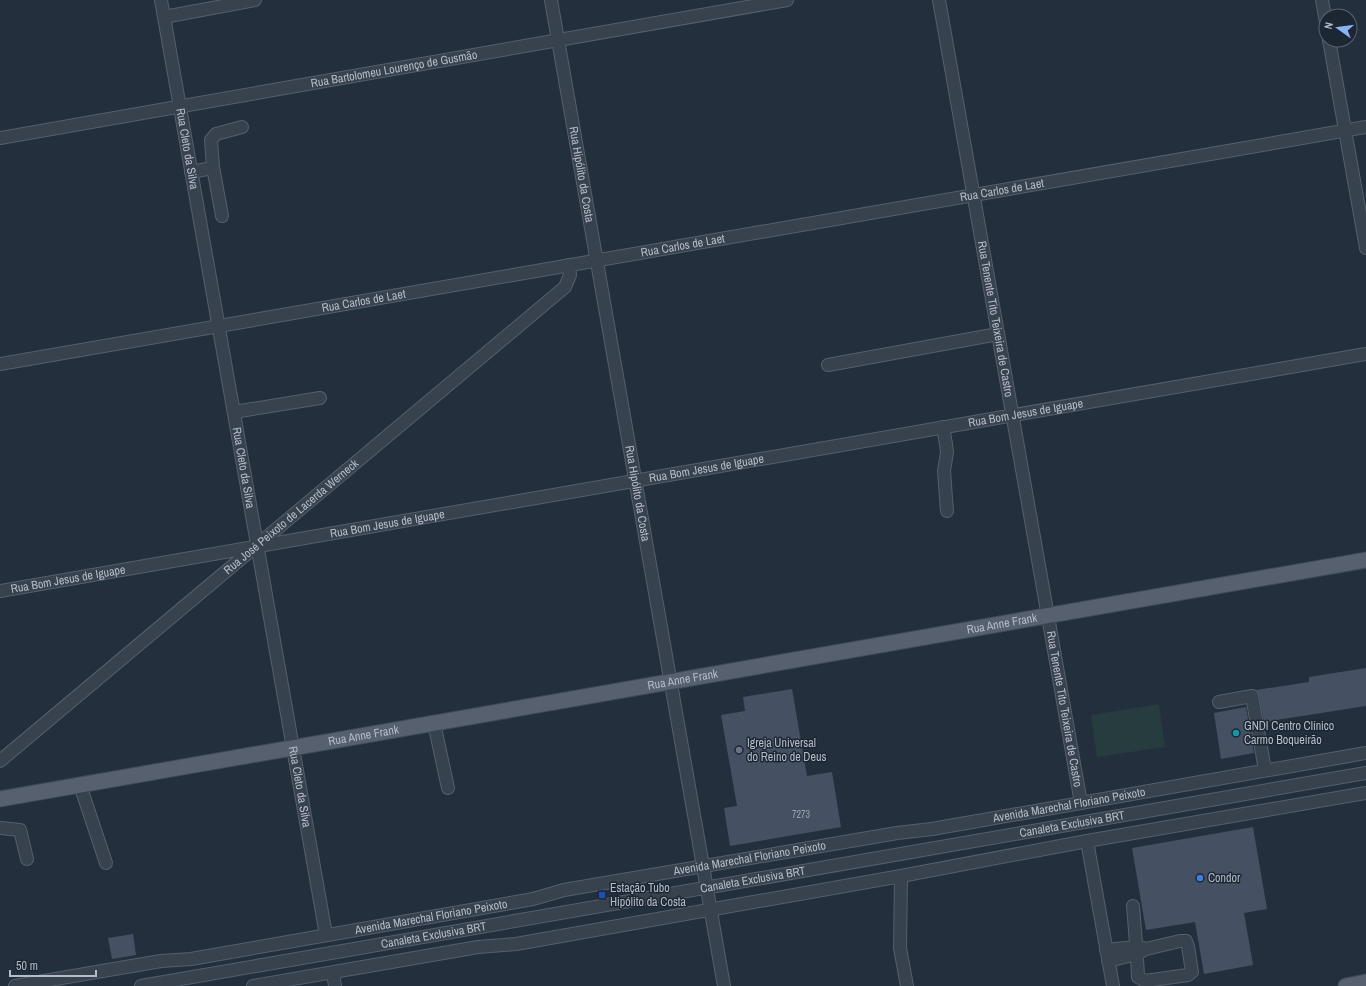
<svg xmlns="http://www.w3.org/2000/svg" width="1366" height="986" font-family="'Archivo Narrow',sans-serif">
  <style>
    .park { fill: #263c3f }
    .building { fill: #455162 }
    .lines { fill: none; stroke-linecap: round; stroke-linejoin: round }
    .minor-casing { stroke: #565f6c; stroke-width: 14 }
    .major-casing { stroke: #414a57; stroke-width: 17 }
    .minor { stroke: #38414e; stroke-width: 12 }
    .major { stroke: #56606e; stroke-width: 15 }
    .culture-dot { fill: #0f9aa8; stroke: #1d2633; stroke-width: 1.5 }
    .worship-dot { fill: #6b7280; stroke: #1d2633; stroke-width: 1.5 }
    .shop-dot { fill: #3f7fe0; stroke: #1d2633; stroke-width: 1.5 }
    .transit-dot { fill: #1a4fb4; stroke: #1d2633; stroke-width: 1.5 }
    .labels { text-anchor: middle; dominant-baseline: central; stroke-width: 3; stroke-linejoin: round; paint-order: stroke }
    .number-label { font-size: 10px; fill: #98a1af }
    .street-label { font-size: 12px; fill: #b4bcc9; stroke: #1d2633 }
    .poi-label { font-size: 12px; fill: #b4bcc9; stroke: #1d2633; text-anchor: start }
  </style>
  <rect width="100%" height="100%" fill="#242f3e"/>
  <path class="park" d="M1159,704l6,43 -68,10 -6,-42z"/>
  <path class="building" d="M1366,668v38l-102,16 -5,-27 -3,-5 53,-8v-5z
    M792,689l15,87 25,-4 9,55 -111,19 -6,-38 13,-2 -16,-91 24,-4 -2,-14z
    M1246,707l8,46 -33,6 -7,-46z
    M1253,827l14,82 -23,4 9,52 -49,9 -9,-52 -49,8 -14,-82z
    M133,934l3,21 -24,4 -4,-21z"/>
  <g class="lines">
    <g class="minor-casing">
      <g id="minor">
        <path id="s1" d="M161,0l165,935"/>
        <path id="s2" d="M551,0l173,986"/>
        <path id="s3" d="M939,0l142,803"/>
        <path d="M1322,0l4,22"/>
        <path d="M164,17l91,-17"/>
        <path d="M1329,40l37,208"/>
        <path id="s4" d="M0,138l787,-138"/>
        <path d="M213,167l9,49"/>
        <path d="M191,172l16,-3 6,-2 -2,-27 5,-6 26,-7"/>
        <path id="s5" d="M0,364l1366,-237"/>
        <path d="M828,365l170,-31"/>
        <path d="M234,412l86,-14"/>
        <path d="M943,427l3,17 1,8 -3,19 3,40"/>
        <path id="s6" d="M0,591l1366,-237"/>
        <path d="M1219,702l33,-6 13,74"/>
        <path d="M434,723l14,65"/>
        <path id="s7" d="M0,761l565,-474 5,-12 -1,-10"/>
        <path d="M80,785l26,78"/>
        <path d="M0,828l20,2 7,29"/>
        <path d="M1087,841l26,145"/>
        <path d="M901,876l-1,72 7,38"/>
        <path d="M1106,950l30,-3 7,1"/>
        <path d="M1108,961l29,-7 9,-5 34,-8h6l2,5 4,26 -4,3 -43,6 -7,-4c-1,-24 -3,-47 -5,-71"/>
        <path d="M333,973l2,13"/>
        <path id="s8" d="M15,986l146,-25 30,-2 342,-60 31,-9 333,-57 35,-4 434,-76"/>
        <path id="s9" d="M141,986l1225,-213"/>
        <path d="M253,986l225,-39 38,-3 385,-68 186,-35 279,-48"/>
      </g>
    </g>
    <g class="major-casing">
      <g id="major">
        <path id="s10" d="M0,799l1366,-239"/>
        <path d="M1346,986l20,-4"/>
      </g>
    </g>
    <use href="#minor" class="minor"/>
    <use href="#major" class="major"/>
  </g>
  <circle class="culture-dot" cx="1236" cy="733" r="4"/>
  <circle class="worship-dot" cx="739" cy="750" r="4"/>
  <circle class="shop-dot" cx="1200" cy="878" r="4"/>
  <rect class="transit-dot" x="598" y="891" width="8" height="8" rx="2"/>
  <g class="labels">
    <g class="number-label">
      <text x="801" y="814">7273</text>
    </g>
    <g class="street-label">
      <text stroke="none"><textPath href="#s4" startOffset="400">Rua Bartolomeu Lourenço de Gusmão</textPath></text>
      <text stroke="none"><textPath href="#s1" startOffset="151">Rua Cleto da Silva</textPath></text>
      <text stroke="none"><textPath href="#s2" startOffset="177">Rua Hipólito da Costa</textPath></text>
      <text stroke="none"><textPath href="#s5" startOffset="1017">Rua Carlos de Laet</textPath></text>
      <text stroke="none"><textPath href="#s5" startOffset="693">Rua Carlos de Laet</textPath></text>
      <text stroke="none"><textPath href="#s5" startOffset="369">Rua Carlos de Laet</textPath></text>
      <text stroke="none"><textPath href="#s3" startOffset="324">Rua Tenente Tito Teixeira de Castro</textPath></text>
      <text stroke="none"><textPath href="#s6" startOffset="1041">Rua Bom Jesus de Iguape</textPath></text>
      <text stroke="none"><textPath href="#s1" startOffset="475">Rua Cleto da Silva</textPath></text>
      <text stroke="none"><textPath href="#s6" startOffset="717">Rua Bom Jesus de Iguape</textPath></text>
      <text stroke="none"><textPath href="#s2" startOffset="501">Rua Hipólito da Costa</textPath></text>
      <text stroke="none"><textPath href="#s7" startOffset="380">Rua José Peixoto de Lacerda Werneck</textPath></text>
      <text stroke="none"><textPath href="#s6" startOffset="393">Rua Bom Jesus de Iguape</textPath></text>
      <text stroke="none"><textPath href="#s6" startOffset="69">Rua Bom Jesus de Iguape</textPath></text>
      <text stroke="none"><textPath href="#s10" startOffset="1017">Rua Anne Frank</textPath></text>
      <text stroke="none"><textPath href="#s10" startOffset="693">Rua Anne Frank</textPath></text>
      <text stroke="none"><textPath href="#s3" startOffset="720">Rua Tenente Tito Teixeira de Castro</textPath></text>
      <text stroke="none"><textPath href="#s10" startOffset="369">Rua Anne Frank</textPath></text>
      <text stroke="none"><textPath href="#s1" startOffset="799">Rua Cleto da Silva</textPath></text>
      <text stroke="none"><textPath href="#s8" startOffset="1070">Avenida Marechal Floriano Peixoto</textPath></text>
      <text stroke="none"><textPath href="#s9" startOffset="945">Canaleta Exclusiva BRT</textPath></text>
      <text stroke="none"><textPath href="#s8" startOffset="746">Avenida Marechal Floriano Peixoto</textPath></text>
      <text stroke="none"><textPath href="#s9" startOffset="621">Canaleta Exclusiva BRT</textPath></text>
      <text stroke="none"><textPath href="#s8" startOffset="422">Avenida Marechal Floriano Peixoto</textPath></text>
      <text stroke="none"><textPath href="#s9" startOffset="297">Canaleta Exclusiva BRT</textPath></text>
    </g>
    <g class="poi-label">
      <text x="1244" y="726">GNDI Centro Clínico<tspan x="1244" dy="14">Carmo Boqueirão</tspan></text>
      <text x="747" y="743">Igreja Universal<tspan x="747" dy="14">do Reino de Deus</tspan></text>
      <text x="1208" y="878">Condor</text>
      <text x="610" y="888">Estação Tubo<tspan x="610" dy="14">Hipólito da Costa</tspan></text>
    </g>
  </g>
  <g transform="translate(1338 28) rotate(284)"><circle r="19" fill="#1d2633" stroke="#59626f"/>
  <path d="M0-3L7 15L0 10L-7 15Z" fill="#8ab4f8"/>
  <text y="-6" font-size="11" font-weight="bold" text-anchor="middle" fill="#b4bcc9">N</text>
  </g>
  <path d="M10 970v6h86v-6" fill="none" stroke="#b4bcc9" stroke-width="2"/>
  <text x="16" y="970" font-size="12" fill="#b4bcc9" stroke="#1d2633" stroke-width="3" paint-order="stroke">50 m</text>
</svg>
